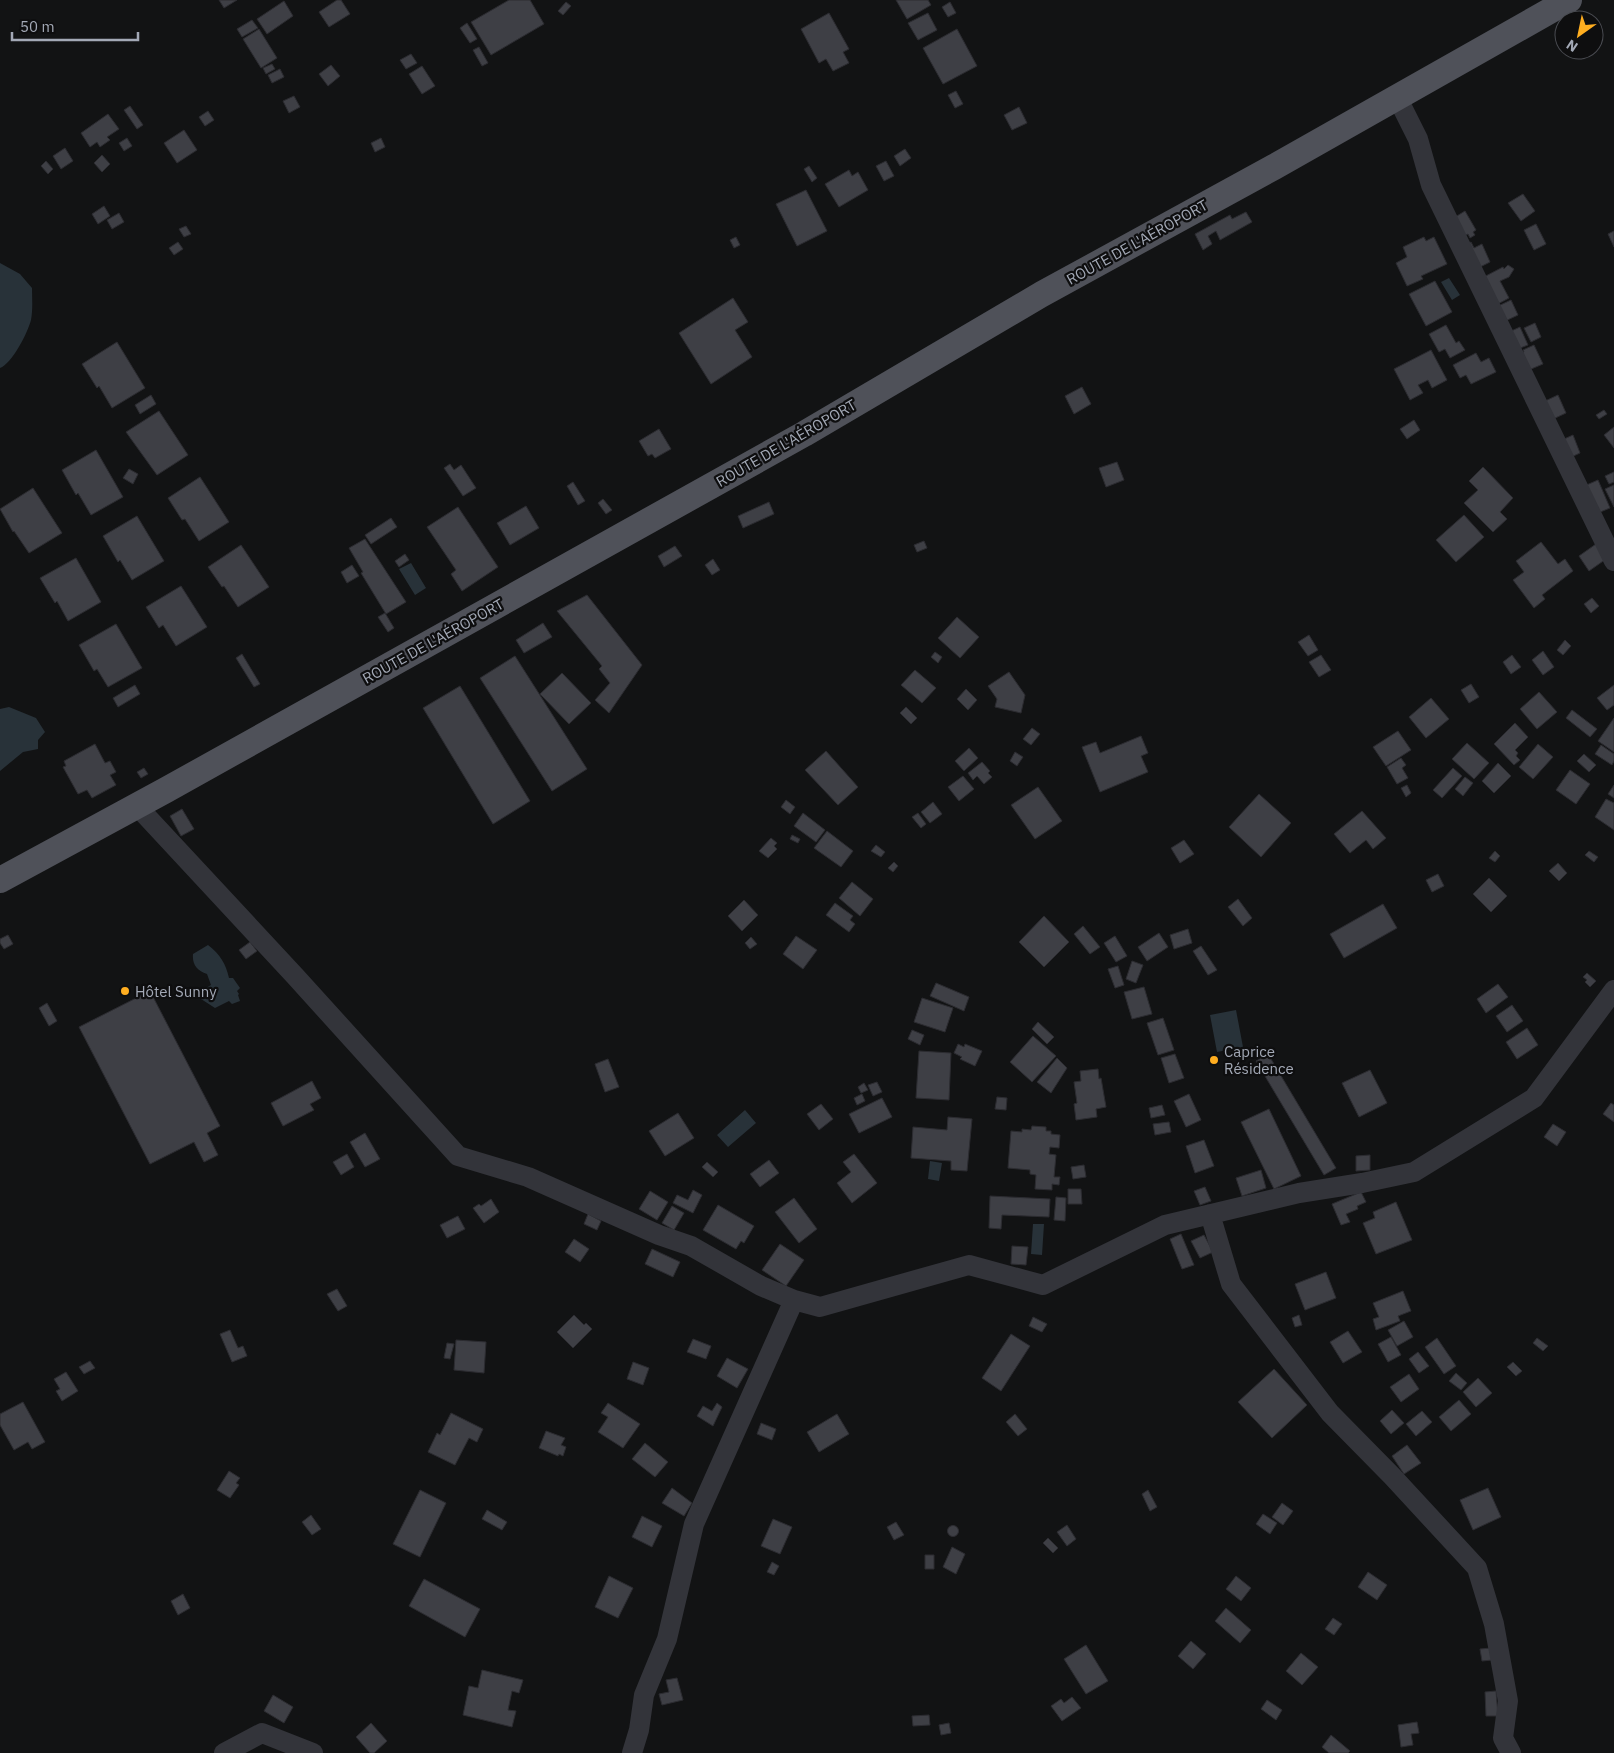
<svg xmlns="http://www.w3.org/2000/svg" width="1614" height="1753" font-family="'IBM Plex Sans',sans-serif">
  <style>
    .water { fill: #283239 }
    .building { fill: #3e3f45; stroke: #2c2c31 }
    .lines { fill: none; stroke-linecap: round; stroke-linejoin: round }
    .minor { stroke: #33343a; stroke-width: 20 }
    .major { stroke: #4f5159; stroke-width: 26 }
    .poi-dot { fill: #ffae20; stroke: #0e0e0f; stroke-width: 2 }
    .labels { text-anchor: middle; dominant-baseline: central; stroke-width: 4.5; stroke-linejoin: round; paint-order: stroke }
    .street-label { font-size: 15px; fill: #a3a9b6; stroke: #0e0e0f }
    .poi-label { font-size: 15px; fill: #a3a9b6; stroke: #0e0e0f; text-anchor: start }
  </style>
  <rect width="100%" height="100%" fill="#121314"/>
  <path class="water" d="M0,263l20,11 12,14c0,11 1,21 -1,32 -3,12 -19,44 -31,48z
    M1449,278l11,17 -8,5 -11,-18z
    M411,563l15,25 -11,7 -16,-26z
    M9,707l27,11 9,14 -7,8v9l-15,3 -23,19v-62z
    M208,945c12,9 18,19 21,33h4l7,10 -3,3 2,3 -1,1 2,6 -8,3 -3,-3 -14,7 -14,-9 -1,-7 11,-7 -4,-11c-10,-3 -15,-10 -14,-20z
    M1236,1010l7,37 -26,5 -7,-37z
    M745,1110l11,13 -28,24 -11,-12z
    M930,1161l12,2 -3,18 -11,-2z
    M1033,1224h11l-2,31 -11,-1z"/>
  <path class="building" d="M219,0h18l-13,8z
    M337,0h4l9,14 -21,13 -10,-15z
    M509,0h21l14,24 -53,31 -20,-33z
    M896,0h32l3,5 -24,14z
    M284,1l9,15 -26,18 -10,-15z
    M566,2l5,4 -8,9 -5,-4z
    M950,2l6,11 -8,4 -6,-10z
    M829,13l20,36 -6,3 6,11 -16,8 -7,-12 -7,4 -18,-34z
    M928,13l9,17 -19,10 -10,-17z
    M252,20l6,8 -16,9 -5,-8z
    M467,23l10,16 -7,4 -10,-15z
    M259,29l18,29 -16,10 -18,-29z
    M957,29l20,37 -34,18 -20,-36z
    M479,47l9,16 -6,3 -9,-16z
    M411,54l6,9 -11,6 -6,-9z
    M272,64l3,5 -9,5 -3,-6z
    M331,65l9,11 -12,10 -9,-12z
    M422,66l13,20 -13,8 -13,-20z
    M280,69l4,8 -12,6 -4,-8z
    M956,91l7,13 -8,4 -7,-13z
    M294,96l6,11 -11,6 -6,-12z
    M130,106l13,19 -6,4 -13,-19z
    M1019,107l8,16 -15,7 -8,-15z
    M208,111l6,9 -9,6 -6,-9z
    M108,114l11,15 -12,8 3,3 -10,7 -3,-5 -7,5 -9,-14z
    M184,130l13,20 -20,13 -13,-20z
    M127,138l5,8 -8,5 -5,-8z
    M381,138l4,9 -10,5 -4,-9z
    M65,148l8,13 -12,8 -8,-13z
    M905,149l6,9 -11,8 -6,-10z
    M102,155l8,9 -8,8 -8,-9z
    M46,161l7,8 -5,5 -7,-8z
    M886,161l8,15 -10,5 -8,-15z
    M809,166l8,12 -5,4 -8,-13z
    M849,170l3,6 6,-4 10,18 -29,17 -14,-23z
    M806,190l21,41 -30,15 -21,-42z
    M1523,194l12,17 -14,10 -13,-18z
    M104,206l6,10 -12,8 -6,-10z
    M1465,211l11,19 -3,2 2,3 -5,3 -2,-4 -6,3 -10,-18z
    M1246,212l6,10 -32,18 -4,-9 -8,5 4,8 -9,6 -8,-16 35,-19 2,4z
    M119,213l5,9 -12,7 -5,-9z
    M1536,224l10,20 -12,6 -10,-20z
    M186,226l5,8 -7,3 -5,-8z
    M1614,231v16l-6,-13z
    M736,237l4,8 -6,3 -4,-8z
    M1424,237l2,4 8,-4 13,27 -26,12 2,3 -16,7 -11,-23 11,-6 -4,-10z
    M178,242l5,7 -9,6 -5,-7z
    M1471,242l3,6 8,-4 8,18 -14,7 -12,-23z
    M1508,265l6,4 -5,8 -9,4 9,17 -15,8 -14,-27 23,-12 1,2z
    M1435,281l17,31 -26,14 -17,-32z
    M733,298l15,24 -13,8 17,27 -41,27 -32,-51z
    M1511,300l7,15 -17,8 -7,-15z
    M1535,323l6,14 -10,5 -7,-14z
    M1446,325l10,18 3,-2 6,9 -15,8 -5,-9 -6,3 -10,-18z
    M1520,327l8,18 -13,5 -8,-17z
    M117,342l28,46 -33,20 -13,-22 -2,2 -15,-24z
    M1534,345l9,19 -19,8 -8,-16 8,-4 -1,-2z
    M1431,350l16,30 -15,8 -4,-8 -10,5 5,8 -13,7 -16,-31z
    M1476,353l5,9 8,-4 7,14 -25,12 -5,-9 -6,3 -7,-13z
    M1082,387l9,17 -17,10 -9,-18z
    M151,395l5,9 -16,10 -5,-9z
    M1558,395l8,18 -15,7 -8,-18z
    M1604,410l3,4 -8,5 -3,-4z
    M159,411l29,44 -31,20 -31,-43z
    M1414,420l6,10 -13,9 -7,-10z
    M1614,427v21l-10,-13z
    M659,429l12,20 -16,9 -3,-4 -4,2 -9,-15z
    M1573,435l7,18 -11,5 -7,-18z
    M96,450l27,47 -32,18 -13,-22 -2,2 -14,-25z
    M1117,462l7,18 -18,7 -7,-19z
    M450,464l4,6 7,-5 15,23 -13,8 -19,-28z
    M1483,467l30,31 -13,14 7,7 -14,13 -29,-29 14,-13 -9,-9z
    M129,469l9,5 -5,10 -10,-6z
    M1614,472v10l-5,2 -4,-8z
    M200,477l29,45 -30,19 -14,-22 -3,1 -14,-22z
    M1598,480l12,28 -17,7 -11,-28z
    M573,482l12,19 -7,4 -11,-19z
    M1614,485v22l-9,-18z
    M33,488l29,45 -33,20 -15,-22 -1,1 -13,-23z
    M603,499l9,11 -6,4 -8,-11z
    M769,502l5,12 -31,14 -5,-12z
    M526,506l13,22 -29,17 -13,-22z
    M458,507l40,60 -36,24 -11,-17 5,-4 -29,-43z
    M1464,515l20,22 -28,25 -20,-22z
    M137,516l27,45 -32,19 -12,-20 -2,2 -15,-26z
    M391,518l6,9 -26,17 -6,-9z
    M365,539l41,63 -20,12 -25,-41 2,-1 -14,-24z
    M924,541l3,7 -10,4 -3,-7z
    M1541,542l17,22 7,-5 8,12 -31,24 3,4 -11,9 -21,-28 11,-8 -8,-11z
    M1596,544l10,15 -17,12 -10,-15z
    M241,545l28,42 -31,20 -14,-21 -2,1 -14,-20z
    M675,546l7,10 -18,11 -6,-11z
    M405,554l4,6 -10,7 -4,-6z
    M76,558l25,44 -33,19 -11,-20 -2,2 -15,-25z
    M713,559l7,11 -8,5 -7,-10z
    M352,565l7,11 -12,7 -6,-11z
    M181,586l26,41 -31,19 -13,-21 -4,3 -13,-21z
    M587,595l55,70 -33,48 -14,-13 15,-17 -11,-14 3,-3 -45,-55z
    M1592,598l7,8 -8,7 -7,-9z
    M385,613l9,15 -6,4 -10,-15z
    M957,617l22,20 -19,21 -22,-20z
    M543,623l9,14 -28,16 -8,-13z
    M116,624l26,44 -34,19 -11,-18 -3,2 -15,-26z
    M1309,635l9,15 -10,6 -10,-14z
    M1565,640l6,6 -8,9 -6,-5z
    M1543,651l11,16 -11,8 -11,-15z
    M935,652l7,5 -4,6 -7,-6z
    M242,654l18,30 -6,3 -18,-29z
    M1321,655l10,15 -12,7 -10,-15z
    M1512,655l9,12 -10,7 -8,-12z
    M515,656l72,113 -35,22 -72,-113z
    M915,670l21,18 -14,15 -21,-18z
    M1009,672l16,23 -4,18 -26,-6 2,-8 -9,-13z
    M562,673l29,30 -22,21 -29,-30z
    M1471,684l8,13 -10,6 -8,-13z
    M135,685l5,9 -22,13 -5,-9z
    M1614,685v20l-7,5 -10,-12z
    M460,686l70,115 -37,23 -70,-116z
    M966,689l11,11 -9,10 -11,-11z
    M1539,692l18,20 -20,17 -17,-20z
    M1431,698l18,21 -23,19 -17,-21z
    M906,707l11,11 -6,6 -11,-11z
    M1572,710l25,19 -7,8 -24,-19z
    M1614,718v34l-16,-11z
    M1515,723l13,14 -13,13 3,3 -2,3 4,4 -6,5 -20,-21z
    M1032,728l8,6 -9,11 -8,-6z
    M1398,731l13,19 -25,16 -13,-19z
    M1141,736l7,17 -7,3 7,16 -48,20 -18,-45 14,-5 4,11z
    M1467,743l22,20 -15,16 -22,-20z
    M95,744l10,19 5,-2 6,11 -6,3 6,10 -24,13 -5,-8 -9,4 -15,-27 3,-1 -2,-5z
    M1538,744l15,13 -20,22 -14,-12z
    M1601,745l13,9v7l-2,4 -17,-11z
    M969,748l9,10 -14,13 -9,-10z
    M826,751l32,36 -20,18 -33,-35z
    M1015,752l8,5 -6,9 -7,-5z
    M1584,754l12,11 -7,7 -12,-11z
    M1401,758l5,7 -4,3 6,10 -11,6 -10,-17z
    M982,762l8,9 -2,2 4,4 -8,7 -7,-8 -4,4 -5,-7z
    M1498,763l13,13 -17,17 -12,-12z
    M144,768l4,6 -7,4 -4,-6z
    M1453,768l9,8 -20,22 -9,-8z
    M1570,770l20,14 -14,20 -20,-14z
    M963,776l11,13 -15,12 -11,-14z
    M1465,777l8,6 -10,13 -8,-7z
    M1407,785l4,8 -5,4 -5,-9z
    M1614,785v13l-6,-4z
    M1038,787l24,34 -27,18 -24,-34z
    M1259,794l32,29 -30,34 -32,-30z
    M1606,799l8,4v27l-19,-13z
    M786,800l9,7 -5,7 -9,-7z
    M933,802l9,12 -12,9 -9,-11z
    M182,809l12,20 -13,7 -11,-20z
    M1362,811l24,27 -13,11 -7,-9 -16,13 -16,-19z
    M803,813l22,17 -9,12 -22,-16z
    M918,813l8,11 -5,4 -9,-11z
    M827,831l26,20 -12,16 -27,-19z
    M792,835l8,4 -2,4 -8,-4z
    M771,838l6,5 -3,3 3,3 -9,9 -9,-7z
    M1184,840l10,14 -14,9 -9,-15z
    M876,845l9,7 -4,5 -10,-6z
    M1495,851l5,5 -5,6 -6,-4z
    M1589,851l9,6 -4,5 -9,-7z
    M894,862l4,4 -5,6 -5,-4z
    M1558,863l9,10 -8,8 -10,-10z
    M1438,874l6,12 -12,6 -6,-12z
    M1489,878l18,18 -16,16 -18,-18z
    M852,882l21,17 -13,17 -21,-18z
    M1238,899l14,19 -9,8 -15,-19z
    M744,900l14,15 -16,16 -14,-15z
    M835,903l18,13 -3,4 5,4 -6,8 -23,-17z
    M1383,904l14,24 -53,30 -14,-24z
    M1044,916l25,26 -25,25 -25,-25z
    M1083,926l17,21 -10,7 -16,-20z
    M1188,929l4,14 -18,6 -4,-14z
    M1159,933l9,14 -21,14 -9,-14z
    M8,935l5,9 -9,5 -4,-6v-4z
    M796,936l21,14 -14,19 -20,-15z
    M1115,936l12,20 -11,6 -12,-19z
    M751,937l6,7 -7,5 -5,-6z
    M250,942l7,9 -11,8 -7,-9z
    M1201,946l16,24 -9,5 -15,-24z
    M1132,961l11,4 -7,18 -10,-4z
    M1118,966l6,19 -9,3 -7,-19z
    M1587,973l9,8 -6,6 -5,-5 2,-2 -4,-3z
    M936,983l33,14 -5,14 -34,-15z
    M1498,984l10,13 -22,16 -9,-14z
    M1144,987l8,27 -20,5 -8,-27z
    M150,991l70,135 -13,7 11,22 -14,7 -10,-20 -44,22 -71,-137z
    M922,998l31,10 -8,24 -31,-10z
    M47,1003l10,18 -8,5 -10,-18z
    M1512,1005l11,16 -16,11 -11,-16z
    M1163,1018l11,32 -16,5 -11,-32z
    M1038,1022l16,15 -7,7 -15,-15z
    M1527,1028l11,17 -21,14 -11,-17z
    M912,1030l12,5 -4,10 -12,-6z
    M1033,1036l23,20 -24,26 -22,-20z
    M958,1044l6,3 1,-3 17,7 -7,15 -15,-7 2,-2 -8,-4z
    M919,1051l32,2 -2,47 -33,-2z
    M1175,1054l9,24 -15,5 -8,-25z
    M1268,1054l68,114 -12,7 -68,-114z
    M1057,1058l10,10 -16,25 -14,-11z
    M608,1059l11,28 -14,5 -10,-28z
    M1098,1069l1,10 2,-1 5,29 -10,2 1,8 -21,3 -2,-16 3,-1 -3,-21 7,-1 -1,-10z
    M1370,1070l17,33 -28,14 -17,-34z
    M312,1081l9,17 -11,6 4,6 -31,16 -12,-23z
    M877,1082l5,10 -9,4 -5,-11z
    M864,1083l4,7 -7,3 -3,-6z
    M862,1094l3,7 -8,4 -3,-7z
    M1189,1094l12,26 -15,7 -12,-26z
    M997,1097l10,1 -1,12 -11,-1z
    M882,1098l10,19 -33,16 -10,-19z
    M1611,1103l3,2v17l-11,-8z
    M821,1104l12,15 -14,11 -12,-16z
    M1162,1105l3,10 -14,3 -2,-10z
    M1269,1109l32,67 -27,13 -33,-67z
    M678,1113l16,25 -29,18 -16,-25z
    M948,1117l24,2 -5,52 -16,-1v-9l-40,-3 2,-31 34,3z
    M1169,1122l2,10 -16,3 -2,-11z
    M1553,1124l13,8 -9,14 -13,-9z
    M1032,1126l14,1v4h5v3l9,1 -1,13 -9,-1 -1,7 7,1 -2,22h6l-1,8 -7,-1v6l-17,-1 1,-14 -6,-1v-4l-22,-2 3,-37 11,1v-3l9,1z
    M365,1133l15,26 -15,8 -15,-25z
    M1204,1140l10,26 -19,7 -9,-27z
    M347,1154l7,13 -13,8 -8,-13z
    M854,1154l23,29 -25,20 -15,-20 14,-11 -8,-10z
    M1370,1155v15l-14,1v-15z
    M769,1160l10,13 -19,14 -10,-13z
    M707,1162l11,10 -5,5 -11,-10z
    M1084,1165l2,12 -13,2 -2,-12z
    M1261,1170l5,18 -24,8 -6,-18z
    M1205,1187l6,14 -11,4 -6,-14z
    M1068,1189h13l1,15h-14z
    M693,1190l9,5 -9,18 -20,-10 4,-8 11,5z
    M650,1191l18,11 -11,18 -18,-11z
    M1361,1192l5,10 -9,4 1,3 -12,5 4,8 -9,3 -9,-21z
    M990,1196l60,3 -1,18 -47,-2 -1,14 -12,-1z
    M1056,1197l10,1 -1,23 -11,-1z
    M794,1198l23,31 -18,14 -24,-31z
    M491,1199l8,13 -15,11 -11,-15 6,-4 2,2z
    M1396,1202l16,38 -36,14 -13,-31 12,-5 -2,-6z
    M718,1205l36,21 -10,17 -3,-2 -5,8 -33,-19z
    M672,1206l12,7 -10,17 -12,-7z
    M588,1214l13,7 -4,9 -13,-6z
    M458,1216l7,13 -18,9 -7,-13z
    M1181,1234l13,31 -12,4 -12,-30z
    M1204,1235l9,17 -13,6 -9,-17z
    M574,1239l15,10 -9,13 -15,-10z
    M780,1244l24,16 -18,26 -24,-16z
    M1012,1246l16,1 -2,18 -15,-1z
    M652,1249l28,13 -7,15 -28,-13z
    M1326,1272l10,26 -31,12 -10,-26z
    M337,1289l10,17 -9,5 -11,-17z
    M1403,1291l8,20 -13,5 2,5 -24,9 -3,-11 6,-2 -6,-14z
    M574,1315l10,10 2,-2 6,6 -19,19 -16,-16z
    M1299,1315l3,10 -7,2 -3,-9z
    M1033,1317l14,7 -5,8 -13,-6z
    M1404,1321l9,16 -16,9 -9,-16z
    M230,1330l8,18 5,-2 4,10 -15,6 -12,-28z
    M1348,1331l14,21 -19,11 -13,-21z
    M1011,1334l19,12 -29,45 -19,-13z
    M1391,1337l10,18 -13,7 -10,-18z
    M1437,1338l19,28 -12,8 -19,-27z
    M1537,1338l11,8 -5,5 -10,-8z
    M693,1339l18,7 -5,13 -19,-7z
    M456,1340l30,2 -2,31 -30,-3z
    M447,1343l7,1 -4,15 -6,-1z
    M1418,1352l11,14 -10,7 -10,-14z
    M727,1358l21,11 -11,19 -20,-12z
    M90,1361l5,7 -11,6 -5,-7z
    M633,1362l16,6 -6,17 -16,-6z
    M1513,1362l9,9 -6,5 -9,-9z
    M1274,1369l33,36 -35,33 -34,-36z
    M66,1372l12,19 -16,10 -6,-10 4,-2 -6,-10z
    M1456,1373l11,10 -6,7 -12,-9z
    M1409,1374l10,15 -18,13 -11,-15z
    M1478,1378l14,15 -16,14 -13,-15z
    M1459,1400l12,14 -20,17 -12,-14z
    M23,1402l22,40 -13,7 -4,-7 -14,8 -14,-25v-11z
    M608,1403l32,21 -17,24 -25,-16 10,-15 -7,-4z
    M717,1403l5,4 -9,19 -16,-10 6,-10 9,5z
    M1392,1410l12,13 -13,11 -11,-13z
    M1422,1411l10,11 -16,14 -10,-12z
    M451,1413l32,16 -6,13 -8,-4 -14,27 -27,-13 9,-19 3,2z
    M837,1414l12,20 -30,18 -12,-20z
    M1015,1414l12,15 -9,7 -12,-14z
    M761,1423l15,6 -4,11 -15,-6z
    M546,1431l19,7 -4,7 5,2 -3,9 -4,-2 -1,2 -19,-8z
    M645,1443l23,19 -13,15 -23,-18z
    M1407,1445l14,18 -17,11 -12,-18z
    M229,1471l11,7 -4,5 3,2 -9,13 -13,-8z
    M672,1488l20,15 -8,13 -22,-13z
    M1488,1488l13,29 -28,13 -13,-30z
    M420,1490l26,13 -26,54 -27,-13z
    M1148,1490l9,17 -7,4 -8,-17z
    M1282,1503l11,8 -10,14 -11,-8z
    M487,1510l20,12 -5,8 -20,-11z
    M1263,1514l14,9 -7,11 -14,-10z
    M311,1515l10,14 -9,6 -10,-13z
    M642,1516l20,10 -10,21 -20,-10z
    M773,1519l19,8 -12,27 -19,-8z
    M896,1522l8,13 -10,5 -7,-13z
    M1067,1525l9,14 -9,7 -10,-14z
    M947.5 1531a5.5 5.5 0 1 1 11 0a5.5 5.5 0 1 1-11 0Z
    M1048,1538l10,10 -5,5 -10,-10z
    M952,1547l13,7 -9,20 -13,-7z
    M925,1555h9v14h-9z
    M772,1562l7,4 -5,9 -7,-3z
    M1368,1572l19,13 -10,15 -19,-13z
    M609,1576l24,12 -15,30 -23,-11z
    M1236,1576l15,12 -10,13 -15,-12z
    M424,1579l56,30 -15,28 -56,-31z
    M183,1594l7,14 -12,7 -7,-14z
    M1226,1608l25,22 -11,13 -25,-22z
    M1333,1618l9,6 -8,11 -9,-6z
    M1191,1641l15,13 -13,15 -15,-13z
    M1086,1645l22,36 -22,13 -22,-35z
    M1491,1648l1,12 -10,1 -2,-12z
    M1301,1653l17,14 -16,18 -16,-14z
    M482,1670l41,10 -4,13 -7,-2 -4,19 8,1 -4,16 -49,-12 6,-29 9,2z
    M677,1678l6,22 -21,5 -3,-11 10,-2 -3,-12z
    M1496,1691l2,25h-12l-1,-24z
    M273,1695l20,12 -9,16 -20,-12z
    M1072,1697l9,11 -19,13 -11,-15 10,-7 3,4z
    M1267,1700l15,10 -6,10 -15,-11z
    M929,1715l1,10 -17,1 -1,-10z
    M1417,1722l2,11 -8,1 2,11 -12,2 -3,-22z
    M371,1723l16,18 -13,12h-4l-14,-16z
    M949,1723l2,10 -10,2 -2,-10z
    M1331,1735l19,16 -2,2h-19l-7,-6z"/>
  <g class="lines">
    <path class="minor" d="M1397,97l21,42 13,46 183,376
      M137,806l158,170 163,180 70,21 131,58 32,11 70,40 33,14 26,7 149,-42 74,20 122,-60 134,-32 63,-10 52,-11 120,-74 80,-108
      M1210,1214l21,70 99,129 62,63 85,92 17,56 14,77 -5,37 8,15
      M224,1753l38,-20 51,20
      M632,1753l7,-23 5,-35 23,-56 27,-115 100,-224"/>
    <path class="major" d="M0,880l166,-90 638,-356 238,-140 232,-127 295,-167"/>
  </g>
  <g class="poi-dot">
    <circle cx="125" cy="991" r="5"/>
    <circle cx="1214" cy="1060" r="5"/>
  </g>
  <g class="labels">
    <g class="street-label">
      <text transform="translate(1137 242) rotate(-29)">ROUTE DE L'AÉROPORT</text>
      <text transform="translate(786 443) rotate(-30)">ROUTE DE L'AÉROPORT</text>
      <text transform="translate(433 641) rotate(-29)">ROUTE DE L'AÉROPORT</text>
    </g>
    <g class="poi-label">
      <text x="135" y="991">Hôtel Sunny</text>
      <text x="1224" y="1051">Caprice<tspan x="1224" dy="17">Résidence</tspan></text>
    </g>
  </g>
  <g transform="translate(1579 35) rotate(213)"><circle r="24" fill="#0e0e0f" stroke="#4a4c52"/>
  <path d="M0-4L9 19L0 12L-9 19Z" fill="#ffae20"/>
  <text y="-8" font-size="14" font-weight="bold" text-anchor="middle" fill="#a3a9b6">N</text>
  </g>
  <path d="M12 32v8h126v-8" fill="none" stroke="#a3a9b6" stroke-width="2.5"/>
  <text x="20" y="32" font-size="15" fill="#a3a9b6" stroke="#0e0e0f" stroke-width="4" paint-order="stroke">50 m</text>
</svg>
